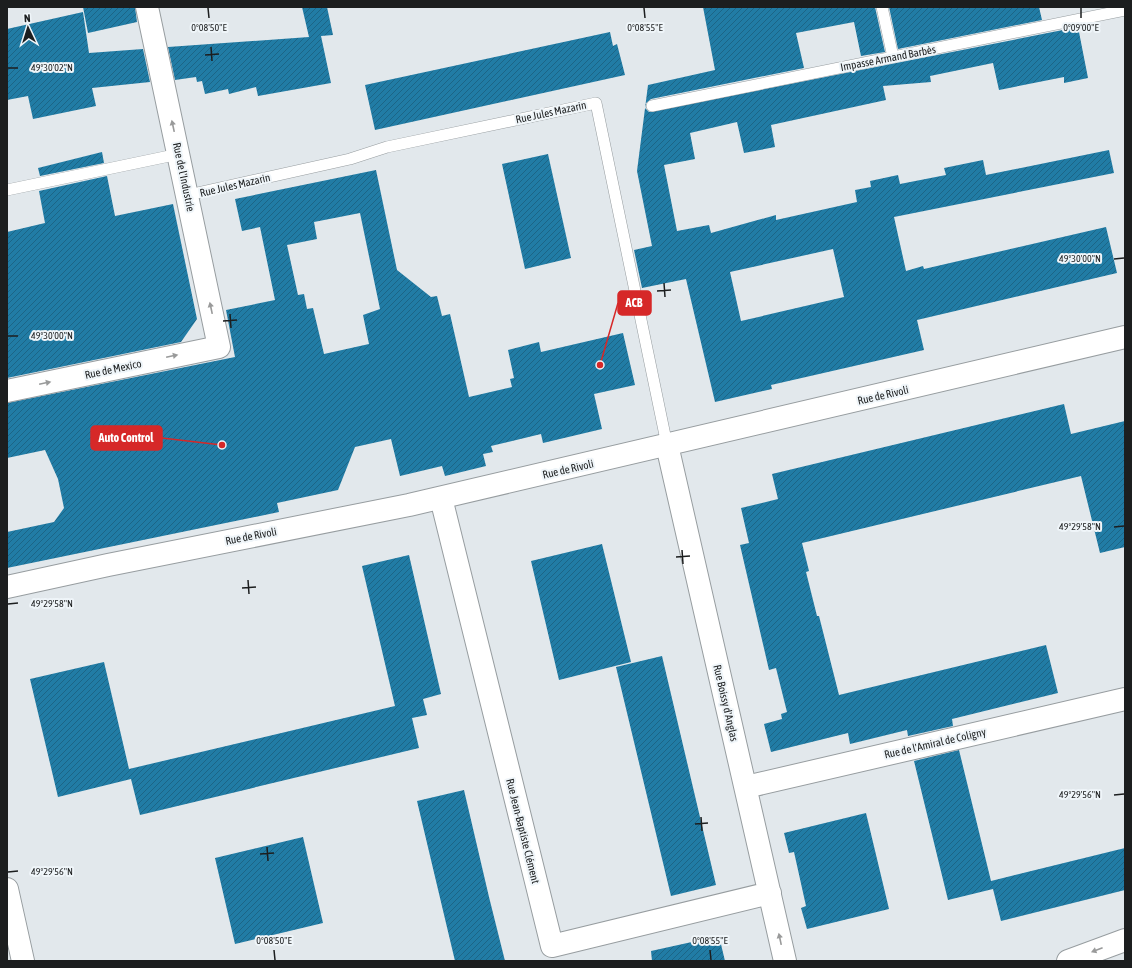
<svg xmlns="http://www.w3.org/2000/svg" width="1132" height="968" font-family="'Asap Condensed',sans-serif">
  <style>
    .building { fill: url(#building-hatch); fill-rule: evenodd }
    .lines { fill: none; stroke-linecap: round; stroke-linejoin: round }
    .service-casing { stroke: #979da0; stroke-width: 12 }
    .minor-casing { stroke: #979da0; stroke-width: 24 }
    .tertiary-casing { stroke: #979da0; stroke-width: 24 }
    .service { stroke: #fff; stroke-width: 11 }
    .minor { stroke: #fff; stroke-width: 22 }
    .tertiary { stroke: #fff; stroke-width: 22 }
    .oneway { fill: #999a9a }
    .ticks { fill: none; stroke: #1c1e1f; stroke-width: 1.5 }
    .labels { text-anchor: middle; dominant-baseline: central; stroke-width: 4; stroke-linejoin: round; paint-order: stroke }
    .street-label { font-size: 11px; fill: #1c1e1f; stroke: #eff5f9 }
    .ticks-label { font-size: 10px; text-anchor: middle; fill: #1c1e1f; stroke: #eff5f9; stroke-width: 4; stroke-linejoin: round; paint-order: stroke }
    .leader { fill: none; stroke: #d62828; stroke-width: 1.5 }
    .callout-dot { fill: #d62828; stroke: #eff5f9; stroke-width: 1.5 }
    .callout { fill: #d62828; stroke: #d62828; stroke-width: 1.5 }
    .callout-label { font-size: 12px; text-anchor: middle; font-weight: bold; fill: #fff }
  </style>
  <defs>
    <pattern id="building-hatch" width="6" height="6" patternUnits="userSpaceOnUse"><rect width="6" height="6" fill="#217ca5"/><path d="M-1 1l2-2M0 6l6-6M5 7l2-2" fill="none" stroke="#1c6586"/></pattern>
  </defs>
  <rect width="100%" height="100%" fill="#e2e8ec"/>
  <path class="building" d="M83,7h52l2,15 -49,11z
    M302,7h25l6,28 -12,1 10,47 -73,13 -2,-9 -27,7 -1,-5 -23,5 -3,-13 -5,1 -1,-5 -21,3 -7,-33 141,-10z
    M703,7h172l10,45 -24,4 -7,-34 -58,11 8,35 -153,31 -6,5v4l4,4 429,-85 10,51 -24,5v-6l-65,13 -6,-27 -63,13 1,6 -48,4 3,14 -115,25 4,22 -31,6 -7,-31 -47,11 5,26 -31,6 13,66 32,-6 2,8 65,-18v5l81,-18 -2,-12 16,-3 -1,-6 28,-6 2,9 46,-9 -2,-7 39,-8 3,15 123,-25 5,23 -220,44 12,54 17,-5 1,3 182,-42 11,46 -200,47 7,30 -153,35 1,4 -57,13 -29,-123 -44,9 -8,-38 18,-4 -15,-75 11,-86 67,-15zM833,249l11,48 -103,24 -11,-49z
    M889,7h150l3,13 -144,29z
    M83,12l6,41 54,-4 7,33 -58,6 4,18 -63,13 -5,-23 -21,4v-71z
    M610,32l3,14 4,-2 8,31 -250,55 -10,-45z
    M102,152l2,11 -64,13 -2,-8z
    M548,154l23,104 -46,11 -23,-105z
    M376,170l21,100 34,27 6,-1 5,20 8,-2 19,83 43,-10 -2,-8 4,-1 -6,-28 31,-8 2,10 82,-19 12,52 -41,9 8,35 -59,14 -2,-9 -50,12 2,6 -10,2 3,12 -41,10 -3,-10 -42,10 -9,-37 -36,8 -17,43 -61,13 2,9 -272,56v-36l47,-10 10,-14 -6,-29 -13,-29 -38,8v-55l228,-46 -9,-47 49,-10 -15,-73 -18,4 -7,-32zM360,213l20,96 -17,6 6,29 -45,10 -11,-46 -6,1 -3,-15 -6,1 -11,-50 30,-6 -3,-17z
    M107,176l8,40 58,-12 24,115 -16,23 -174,36v-146l38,-9 -6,-32z
    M1064,404l7,30 54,-13v126l-25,6 -19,-77 -279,67 7,28 -3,1 11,44h2l20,79 207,-50 12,48 -106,26 1,7 -45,10 -1,-6 -57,14 -2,-11 -77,19 -7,-28 18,-5 -1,-5 6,-2 -11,-44 -7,2 -29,-125 9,-2 -8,-35 37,-9 -6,-25z
    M602,544l29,118 -72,18 -28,-119z
    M409,555l32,139 -18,5 4,16 -15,3 7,30 -279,67 -9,-36 -73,18 -28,-118 74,-17 25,107 266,-63 -33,-140z
    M662,656l54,229 -45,11 -55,-229z
    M959,750l32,131 134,-33v42l-124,31 -8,-32 -45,11 -34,-139z
    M464,790l25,107 16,64h-50l-38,-160z
    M866,813l23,96 -82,20 -6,-21 5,-2 -12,-54 -5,1 -5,-20z
    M303,837l20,86 -88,21 -20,-86z
    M719,936l6,25h-73l-1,-10z"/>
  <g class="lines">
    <g class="service-casing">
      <path id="service" d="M882,7l11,50
        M652,106l473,-96
        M7,190l172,-36
        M188,195l162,-36 37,-12 209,-44 71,342"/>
    </g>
    <g class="minor-casing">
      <path id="minor" d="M7,391l212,-44 -72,-340
        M667,445l118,516
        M441,498l111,448 218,-53
        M7,587l101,-22 301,-60 716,-168
        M746,787l379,-88
        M7,889l16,72"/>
    </g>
    <g class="tertiary-casing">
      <path id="tertiary" d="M1068,961l57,-21"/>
    </g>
    <use href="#service" class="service"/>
    <use href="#minor" class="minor"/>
    <use href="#tertiary" class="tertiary"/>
  </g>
  <defs><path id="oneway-solid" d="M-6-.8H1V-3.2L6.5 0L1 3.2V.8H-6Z"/></defs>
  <g class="oneway">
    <use href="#oneway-solid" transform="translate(173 126) rotate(-102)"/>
    <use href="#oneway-solid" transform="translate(211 308) rotate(-102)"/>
    <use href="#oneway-solid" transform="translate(172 356) rotate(-12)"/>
    <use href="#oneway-solid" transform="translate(45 383) rotate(-12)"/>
    <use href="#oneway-solid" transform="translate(780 939) rotate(-102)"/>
    <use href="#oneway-solid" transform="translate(1097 950) rotate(159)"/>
  </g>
  <path class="ticks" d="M208,8l1,10M644,8l1,10M1081,8v10M211,47l1,14M205,55l14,-1M8,68h10M1114,259l10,-1M664,283l1,14M657,291l14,-1M230,314l1,14M223,321l14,-1M8,336h10M1114,527l10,-1M682,550l1,14M676,557l14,-1M248,580l1,14M242,588l14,-1M8,604l10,-1M1114,795l10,-1M701,817l1,14M695,824l13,-1M267,847l1,14M260,854l14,-1M8,872l10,-1M274,950l1,10M710,950l1,10"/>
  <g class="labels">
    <g class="street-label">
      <text transform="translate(888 58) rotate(-11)">Impasse Armand Barbès</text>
      <text transform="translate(551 112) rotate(-12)">Rue Jules Mazarin</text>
      <text transform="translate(184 177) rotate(78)">Rue de l'Industrie</text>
      <text transform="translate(235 185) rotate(-13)">Rue Jules Mazarin</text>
      <text transform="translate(113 369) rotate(-12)">Rue de Mexico</text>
      <text transform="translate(883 395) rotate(-13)">Rue de Rivoli</text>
      <text transform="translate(568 469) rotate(-13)">Rue de Rivoli</text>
      <text transform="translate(251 536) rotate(-11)">Rue de Rivoli</text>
      <text transform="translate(726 703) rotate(77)">Rue Boissy d'Anglas</text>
      <text transform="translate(935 743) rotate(-13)">Rue de l'Amiral de Coligny</text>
      <text transform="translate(523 831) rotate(76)">Rue Jean-Baptiste Clément</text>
    </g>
  </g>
  <g class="ticks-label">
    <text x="209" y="31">0°08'50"E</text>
    <text x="645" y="31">0°08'55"E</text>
    <text x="1081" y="31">0°09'00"E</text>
    <text x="52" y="71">49°30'02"N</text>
    <text x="1080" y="262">49°30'00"N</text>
    <text x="52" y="339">49°30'00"N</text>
    <text x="1080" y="530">49°29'58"N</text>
    <text x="52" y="607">49°29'58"N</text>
    <text x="1080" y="798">49°29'56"N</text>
    <text x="52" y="875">49°29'56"N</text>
    <text x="274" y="944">0°08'50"E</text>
    <text x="710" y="944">0°08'55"E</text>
  </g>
  <path class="leader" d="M600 365L618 303M222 445L162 438"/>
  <g class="callout-dot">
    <circle cx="600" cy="365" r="4"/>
    <circle cx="222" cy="445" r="4"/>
  </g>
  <g class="callout">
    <rect x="618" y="291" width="33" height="24" rx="4"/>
    <rect x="91" y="426" width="71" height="24" rx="4"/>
  </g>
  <g class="callout-label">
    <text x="634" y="307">ACB</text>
    <text x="126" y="442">Auto Control</text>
  </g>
  <rect width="1132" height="968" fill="none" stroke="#1c1e1f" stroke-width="16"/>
  <g transform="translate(28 28) rotate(356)" stroke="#eff5f9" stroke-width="3" paint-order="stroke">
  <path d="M0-3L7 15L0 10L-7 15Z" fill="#1c1e1f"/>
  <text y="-6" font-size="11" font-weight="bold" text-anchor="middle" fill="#1c1e1f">N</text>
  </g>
</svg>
